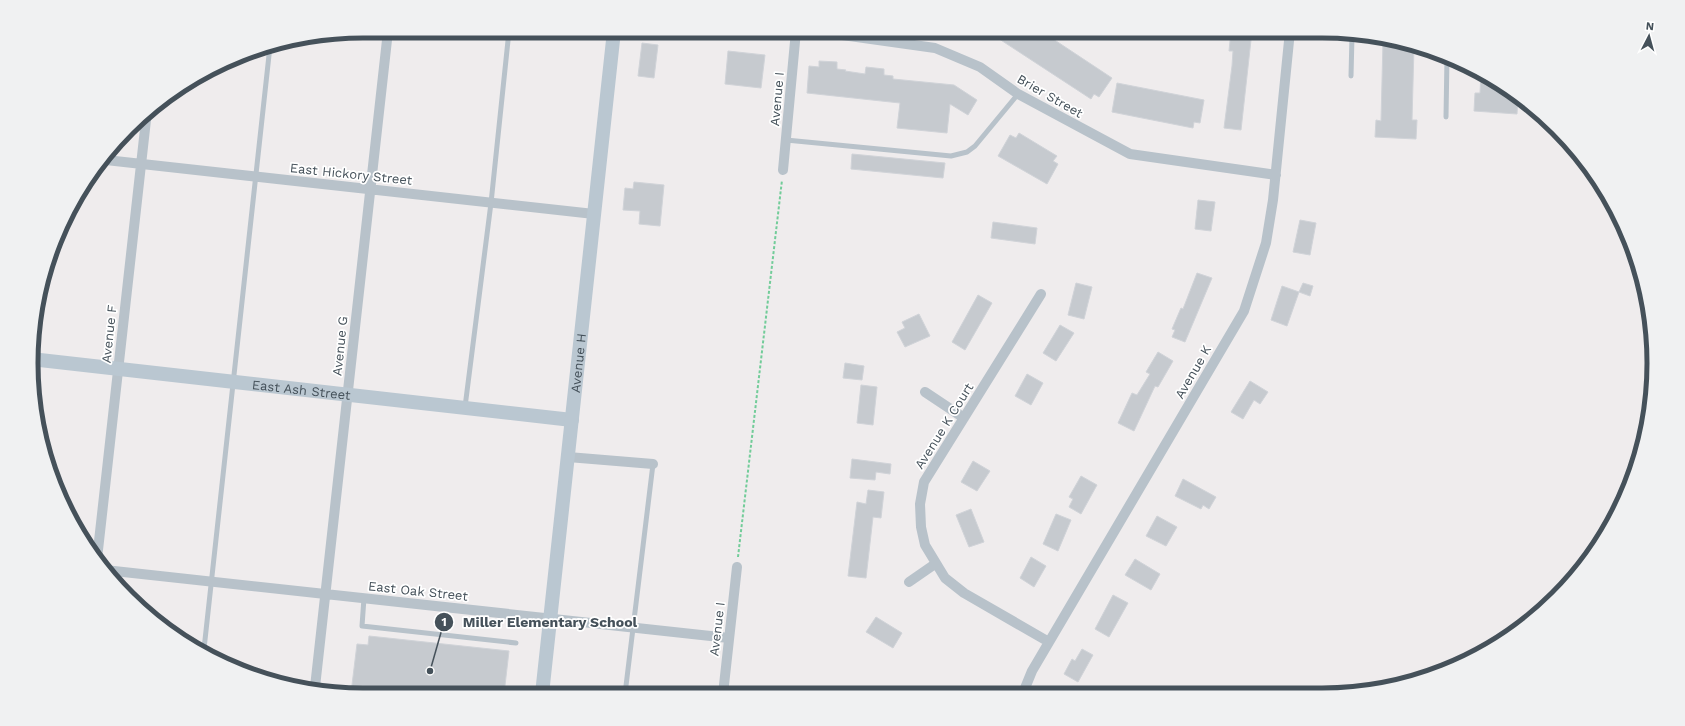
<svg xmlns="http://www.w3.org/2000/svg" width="1685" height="726" font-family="'Work Sans',sans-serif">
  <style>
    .building { fill: #c6cacf; stroke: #d0d3d8 }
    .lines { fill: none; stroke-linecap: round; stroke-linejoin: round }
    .path { stroke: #72cc99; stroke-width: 2; stroke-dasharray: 3 2; stroke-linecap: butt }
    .lane { stroke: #b8c2ca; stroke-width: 5 }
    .street { stroke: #b8c2ca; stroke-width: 10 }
    .secondary { stroke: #bac7d1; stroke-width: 14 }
    .labels { text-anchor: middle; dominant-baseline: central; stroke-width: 3.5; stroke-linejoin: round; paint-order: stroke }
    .street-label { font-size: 13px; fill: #45515a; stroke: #fff }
    .rim { fill: none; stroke: #45515a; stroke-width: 5 }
    .leader { fill: none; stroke: #45515a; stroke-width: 1.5 }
    .callout-dot { fill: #45515a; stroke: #fff; stroke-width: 1.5 }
    .mark-label { font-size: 12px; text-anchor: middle; font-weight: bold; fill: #fff }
    .callout-label { font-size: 14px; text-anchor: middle; font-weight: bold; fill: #45515a; stroke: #fff; stroke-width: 3.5; stroke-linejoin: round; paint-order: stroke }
  </style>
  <rect width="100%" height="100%" fill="#efeced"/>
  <path class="building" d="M987,31h54l71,47 -13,19 -5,-3 -3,5z
    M1231,31h21l-11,99 -17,-2 8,-62 1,-15h-4z
    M1383,41l31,5 -2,74h5l-1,19 -41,-2 1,-17 5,1z
    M642,43l16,2 -4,33 -16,-2z
    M728,51l37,4 -4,33 -36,-4z
    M819,61l18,1v7l9,1 -1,1 20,3 1,-7 18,2v6l9,1v3l61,6 23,15 -9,15 -18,-11 -3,29 -50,-5 3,-25 -93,-10 2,-27 10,1z
    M1481,72l7,4 30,21 -1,17 -43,-3 1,-18h5z
    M1117,83l87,17 -4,23 -6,-1 -1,6 -81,-16z
    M1019,133l38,23 -4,5 5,3 -11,20 -49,-28 12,-21 6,3z
    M852,154l93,9 -2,15 -92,-9z
    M634,182l30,3 -4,41 -21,-2 1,-13 -17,-1 2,-22 8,1z
    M1198,200l17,2 -4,29 -16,-2z
    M1300,220l16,3 -6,32 -17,-3z
    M993,222l44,6 -2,16 -44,-6z
    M1197,273l15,5 -27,64 -13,-5 3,-7 -3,-1 9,-21 2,1z
    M1076,283l16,4 -8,32 -16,-4z
    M1303,283l10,3 -3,10 -11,-4z
    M1282,286l17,6 -12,34 -16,-6z
    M978,295l14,8 -27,47 -13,-8z
    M919,314l11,22 -25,11 -8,-15 8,-4 -3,-6z
    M1060,325l14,8 -18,28 -13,-8z
    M1158,352l15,9 -15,26 -3,-1 -21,45 -16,-8 14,-30 5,2 13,-21 -4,-2z
    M845,363l19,3 -2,14 -19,-2z
    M1027,374l16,9 -12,22 -16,-9z
    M1250,381l18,11 -8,12 -6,-4 -11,19 -12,-7z
    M861,385l16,2 -4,38 -16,-2z
    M852,459l39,5 -1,10 -14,-2 -1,8 -25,-2z
    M973,461l17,10 -13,20 -16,-9z
    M1081,476l16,9 -16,29 -12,-7 4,-8 -4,-2z
    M1183,479l33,18 -7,12 -6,-4 -2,4 -26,-13z
    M868,490l16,2 -3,26 -8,-1 -7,61 -18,-2 9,-74 9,2z
    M971,509l13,33 -15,5 -13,-32z
    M1056,514l15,6 -13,31 -15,-7z
    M1157,516l20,11 -11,19 -20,-10z
    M1031,557l15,9 -12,21 -14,-9z
    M1135,559l25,15 -9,16 -26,-15z
    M1113,595l15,8 -19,34 -14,-8z
    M876,617l26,16 -9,15 -27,-16z
    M369,636l140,15 -5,43 -29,-4 -1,5h-60l-43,-5v5l-20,-2 6,-49 11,1z
    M1082,649l11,6 -15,27 -14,-8 8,-15 3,2z"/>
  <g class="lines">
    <path class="path" d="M738,557l44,-377"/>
    <path class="lane" d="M1351,76l1,-40
      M1446,117l1,-60
      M786,140l165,16 16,-4 8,-6 43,-52
      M465,407l26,-204 18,-172
      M364,598l-2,28 154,17
      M204,649l66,-603
      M625,694l28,-230"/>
    <path class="street" d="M814,31l121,17 45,19 38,27 112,60 146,21
      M106,160l488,54
      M783,170l13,-139
      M1041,294l-117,188 -4,22 1,23 4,18 20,33 19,15 85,49
      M925,392l39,26
      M568,457l85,7
      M97,559l50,-448
      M105,570l624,68
      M909,582l26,-18
      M315,687l73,-656
      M1023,693l9,-22 212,-360 22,-68 7,-43 17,-169
      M723,694l14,-127"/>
    <g class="secondary">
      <path id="s1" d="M31,359l541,61"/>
      <path id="s2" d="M542,694l72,-663"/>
    </g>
  </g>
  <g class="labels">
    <g class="street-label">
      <text transform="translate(1050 96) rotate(30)">Brier Street</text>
      <text transform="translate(777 99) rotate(-85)">Avenue I</text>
      <text transform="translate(351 174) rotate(6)">East Hickory Street</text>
      <text transform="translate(109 334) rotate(-84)">Avenue F</text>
      <text transform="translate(340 346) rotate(-84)">Avenue G</text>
      <text stroke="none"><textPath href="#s2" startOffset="333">Avenue H</textPath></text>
      <text transform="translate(1193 372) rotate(-60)">Avenue K</text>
      <text stroke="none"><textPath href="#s1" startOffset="272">East Ash Street</textPath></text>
      <text transform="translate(944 426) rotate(-58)">Avenue K Court</text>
      <text transform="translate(418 591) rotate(6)">East Oak Street</text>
      <text transform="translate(717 629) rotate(-83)">Avenue I</text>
    </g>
  </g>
  <path d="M0 0H1685V726H0ZM363 38H1322A325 325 0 0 1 1647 363V363A325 325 0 0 1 1322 688H363A325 325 0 0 1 38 363V363A325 325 0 0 1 363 38Z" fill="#f0f1f2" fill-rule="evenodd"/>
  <path class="rim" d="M363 38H1322A325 325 0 0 1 1647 363V363A325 325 0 0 1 1322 688H363A325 325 0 0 1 38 363V363A325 325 0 0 1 363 38Z"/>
  <path class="leader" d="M430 671L444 622"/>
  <g class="callout-dot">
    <circle cx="430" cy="671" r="4"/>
    <circle cx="444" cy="622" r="10"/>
  </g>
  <g class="mark-label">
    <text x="444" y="626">1</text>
  </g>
  <g class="callout-label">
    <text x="550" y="627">Miller Elementary School</text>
  </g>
  <g transform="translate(1649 36) rotate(6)" stroke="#ffffff" stroke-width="3" paint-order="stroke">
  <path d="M0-3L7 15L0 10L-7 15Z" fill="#45515a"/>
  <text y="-6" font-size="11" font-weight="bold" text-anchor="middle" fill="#45515a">N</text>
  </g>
</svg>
